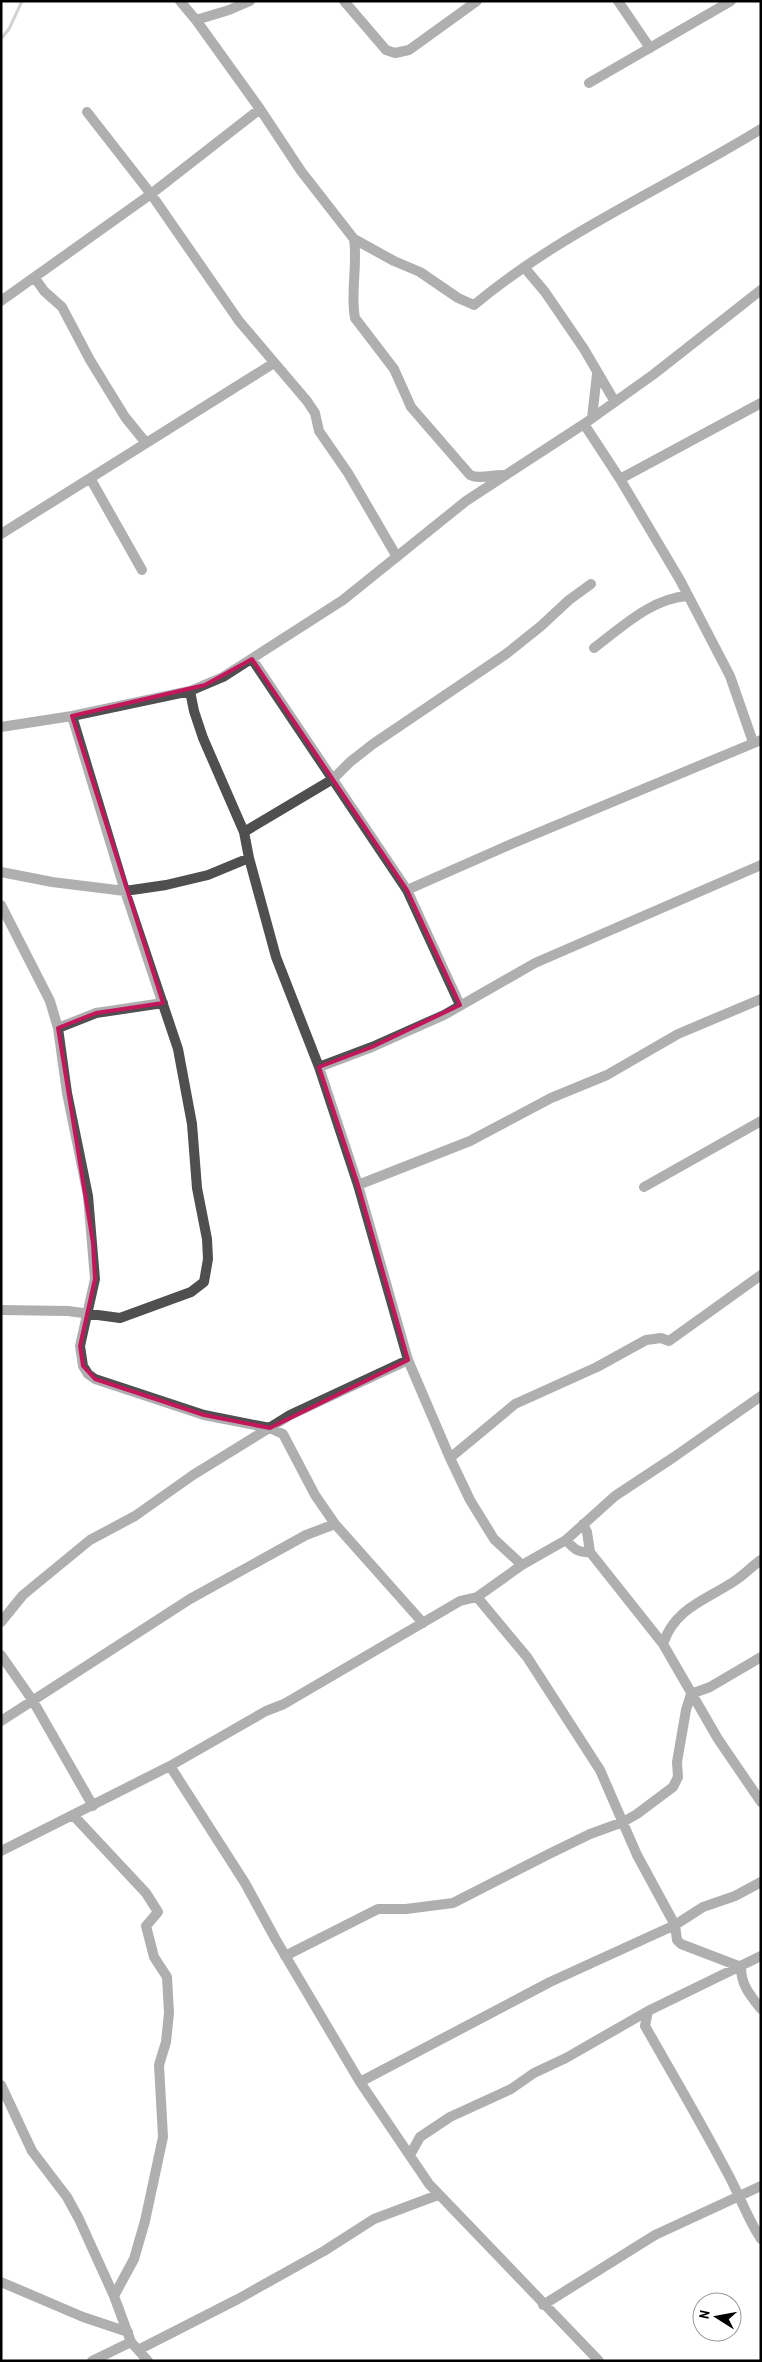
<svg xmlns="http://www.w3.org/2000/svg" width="762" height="2362" font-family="'Archivo Narrow',sans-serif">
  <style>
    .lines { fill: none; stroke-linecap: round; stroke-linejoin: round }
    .stream { stroke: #9d9d9d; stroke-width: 3 }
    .minor { stroke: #4f4f4f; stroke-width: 10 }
    .marked { fill: none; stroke: #c2185b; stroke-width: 4; stroke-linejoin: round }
  </style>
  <rect width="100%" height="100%" fill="#fff"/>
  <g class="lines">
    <path class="stream" d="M1,39l8,-10 13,-28"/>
    <path class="minor" d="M180,1l16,19 64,89 41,62 53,68 40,22 26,11 38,26 16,7c86,-72 191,-117 287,-176
      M344,1l42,49 9,3 14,-3 68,-49
      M618,1l32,47
      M196,20l33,-10 21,-9
      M589,83l142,-82
      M87,112l64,82 88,127 68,80 8,12 4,18 29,42 49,84
      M354,239c4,26 -4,53 1,79l39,51 17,38 59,68c10,5 23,-1 35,0
      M524,267l21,25 39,57 31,53
      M35,278l9,13 18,16 28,53 35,57 21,26
      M1,301l150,-107 109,-85
      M592,418l5,-44
      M584,424l36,55 60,101 50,96 23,66
      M90,478l52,92
      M620,479l141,-76
      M1,534l273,-171
      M594,648c28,-21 58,-50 94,-52
      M252,659l155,231 53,115
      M190,691l4,20 9,27 41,94 5,26 27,99 43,110 39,118 50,175 42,98 20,42 24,39 28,26
      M1,727l71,-11 118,-25 33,-14 120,-77 123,-99 118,-77 70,-50 107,-84
      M244,832l89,-53 17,-17 23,-18 133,-90 35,-28 28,-26 22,-16
      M1,872l51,10 73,9 41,-6 42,-10 41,-17
      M407,890l102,-45 252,-105
      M1,905l49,96 8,27 9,65 21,103 7,83 -15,67 3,20 5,8 7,5 109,36 66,13 13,6 32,61 20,29 88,99
      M58,1028l38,-15 67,-10
      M319,1067l53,-20 72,-32 91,-52 226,-98
      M358,1185l112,-44 81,-43 56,-23 71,-41 83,-35
      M644,1187l117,-66
      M1,1310l67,1 52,7 71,-26 13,-10 4,-23 -1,-20 -10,-51 -5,-64 -14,-75 -53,-158 -53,-175
      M450,1458l65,-54 82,-37 49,-27 15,-2 8,3 92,-66
      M583,1524l4,8 3,20 73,92 55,95 43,63
      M566,1540c8,9 12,13 24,12
      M477,1597l50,60 73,113 37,85 38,70 2,15 4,4 60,23c0,18 9,28 20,42
      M1,1622l22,-27 67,-55 45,-24 58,-41 97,-60 118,-55
      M663,1644c12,-37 44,-44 73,-64 9,-6 16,-14 25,-20
      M1,1655l32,46 60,105
      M1,1721l189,-122 116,-64 29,-11
      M170,1766l75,117 31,57 84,142 69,102 170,177
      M73,1815l73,78 12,19 -12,14 8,31 13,20 2,36 -3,29 -7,23 4,72 -18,84 -11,38 -20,37
      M1,1851l169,-85 96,-55 18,-7 176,-103 17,-4 45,-32 44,-25 49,-44 59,-39 87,-61
      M285,1956l93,-47h28l47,-6 98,-50 39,-19 33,-12 14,-8 36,-27 5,-10 -1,-15 9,-52 5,-16 19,-7 51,-30
      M648,2011l-3,15c28,49 57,98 83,148 12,22 19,44 33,65
      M360,2082l190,-100 125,-57 28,-18 32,-11 26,-14
      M1,2085l31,66 35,46 12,22 35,77 17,46 17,19
      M410,2155l10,-18 30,-20 61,-28 23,-16 32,-15 82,-47 113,-55
      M1,2282l82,35 45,15
      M543,2305l112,-70 106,-49
      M138,2350l100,-51 86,-48 50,-32 64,-24
      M92,2361l39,-19"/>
  </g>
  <path d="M0 0H762V2362H0ZM252,659l155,231 53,115 -88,42 -53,20 39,118 50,175 -138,68 -66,-13 -109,-36 -12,-13 -3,-20 15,-67 -2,-36 -35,-215 38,-15 67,-10 -91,-287 133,-31z" fill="#fff" fill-opacity=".55" fill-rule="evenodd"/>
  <path class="marked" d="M252,659l155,231 53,115 -88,42 -53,20 39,118 50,175 -138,68 -66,-13 -109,-36 -12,-13 -3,-20 15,-67 -2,-36 -35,-215 38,-15 67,-10 -91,-287 133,-31z"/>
  <rect width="762" height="2362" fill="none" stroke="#000000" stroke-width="5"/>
  <g transform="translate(717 2317) rotate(281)"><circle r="24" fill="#ffffff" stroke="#999999"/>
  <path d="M0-4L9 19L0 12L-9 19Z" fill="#000000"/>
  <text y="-8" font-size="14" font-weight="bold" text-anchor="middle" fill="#000000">N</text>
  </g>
</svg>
